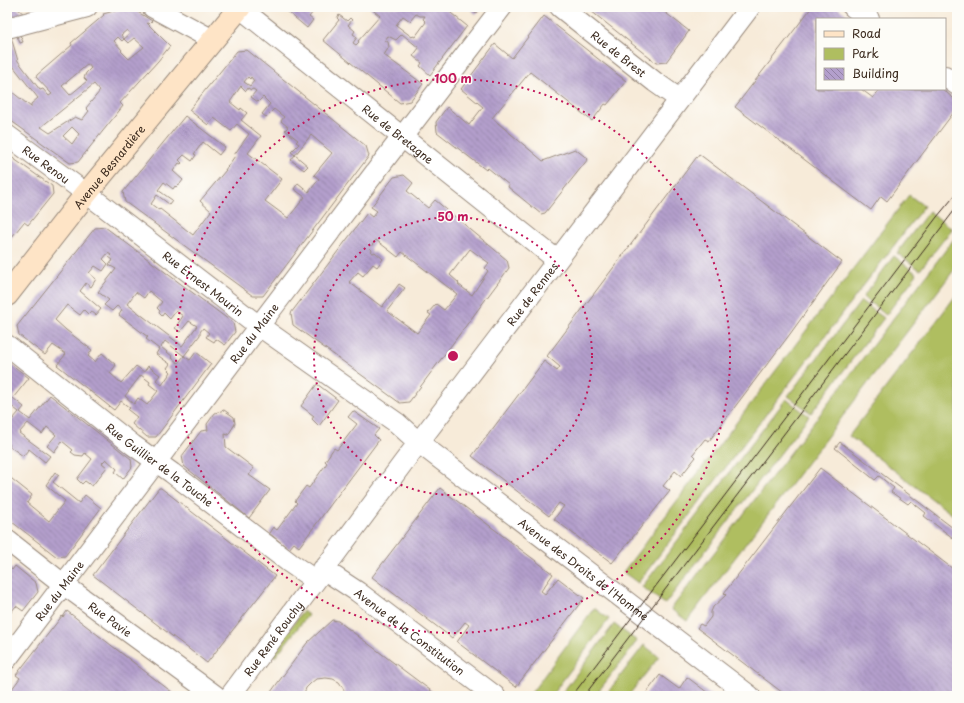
<svg xmlns="http://www.w3.org/2000/svg" width="964" height="703" font-family="'Playpen Sans',sans-serif">
  <style>
    .green { fill: #afbe60; stroke: #75743f }
    .building { fill: url(#building-back-hatch); fill-rule: evenodd }
    .lines { fill: none; stroke-linecap: round; stroke-linejoin: round }
    .street-casing { stroke: #998a7c; stroke-width: 22 }
    .secondary-casing { stroke: #998a7c; stroke-width: 24 }
    .street { stroke: #fff; stroke-width: 20 }
    .secondary { stroke: #fee4c6; stroke-width: 22 }
    .tram { stroke: #3b2a1e; stroke-width: 1 }
    .ring { fill: none; stroke: #c2185b; stroke-width: 2; stroke-dasharray: 2 4 }
    .labels { text-anchor: middle; dominant-baseline: central; stroke-width: 3; stroke-linejoin: round; paint-order: stroke }
    .street-label { font-size: 11px; fill: #3b2a1e; stroke: #fdfcf7 }
    .centre { fill: #c2185b; stroke: #fdfcf7; stroke-width: 2 }
    .ring-label { font-size: 12px; text-anchor: middle; font-weight: bold; fill: #c2185b; stroke: #fdfcf7; stroke-width: 3; stroke-linejoin: round; paint-order: stroke }
  </style>
  <defs>
    <pattern id="building-back-hatch" width="6" height="6" patternUnits="userSpaceOnUse"><rect width="6" height="6" fill="#b39fcc"/><path d="M-1 5l2 2M0 0l6 6M5-1l2 2" fill="none" stroke="#9382a5"/></pattern>
  </defs>
  <rect width="100%" height="100%" fill="#fdfcf7"/>
  <filter id="ink" filterUnits="userSpaceOnUse"><feTurbulence type="fractalNoise" baseFrequency=".025" numOctaves="2"/><feDisplacementMap in="SourceGraphic" scale="8" xChannelSelector="R" yChannelSelector="G"/><feConvolveMatrix kernelMatrix="1 2 1 2 8 2 1 2 1" color-interpolation-filters="sRGB"/></filter>
  <filter id="wash" filterUnits="userSpaceOnUse"><feTurbulence type="fractalNoise" baseFrequency=".012" numOctaves="4" result="noise"/><feDisplacementMap in="SourceGraphic" scale="16" xChannelSelector="R" yChannelSelector="G"/><feGaussianBlur stdDeviation="0.9" result="paint"/><feColorMatrix in="noise" values="0 0 0 0 0 0 0 0 0 0 0 0 0 0 0 0 0 1.4 0 .05"/><feComposite in="paint" operator="in"/></filter>
  <g filter="url(#wash)">
    <rect width="100%" height="100%" fill="#f7ebd9"/>
    <path class="green" d="M909,195l15,11 -286,377 -15,-11z
      M929,211l23,18 -32,41 -23,-17z
      M957,235v31l-270,355 -16,-12z
      M894,256l23,18 -31,41 -23,-18z
      M957,294v224l-108,-82z
      M861,301l23,17 -73,95 -23,-17z
      M786,399l23,17 -144,188 -23,-17z
      M594,608l15,11 -58,77h-22z
      M303,611l5,4 -33,42 -4,-4z
      M614,624l23,17 -42,55h-35z
      M644,645l15,12 -31,39h-23z"/>
    <g id="blocks">
      <path class="building" d="M7,7h9l9,8 -18,5z
        M130,7l22,14 -3,3 -2,-1 23,23 -12,15 -38,42 3,3 -45,56 -8,1 -63,-45v-30l24,19v-3l7,-6 -25,-32h-6v-28l4,-1 7,24 22,29 3,-1 6,7 3,-2 -16,-17 1,-2 35,-30 -1,-2 33,-28 -1,-1zM127,30l3,4 -6,5 4,4 6,-5 10,9 -15,12 -8,-8 1,-1 -8,-9 4,-4 4,4 2,-2 -3,-4zM88,64l3,4 -5,5 -2,5 3,3 -17,14 -8,-9zM94,84l6,7 -14,17 3,3 -7,9 -7,-3 -25,16 -9,-6zM72,127l7,7 -7,10 -9,-8z
        M282,7h35l-8,10 4,3 -6,8z
        M369,7h79l-2,2 21,17 -37,49 -10,-9 2,-3 -9,-7 6,-8 -17,-14 -6,6 -8,-4 -3,4 3,2 1,5 -5,8 39,29 -13,17 -10,2 -77,-63 16,-20 -2,-2 2,-3 8,6 3,-3 2,2 -4,5 7,6 -2,3 4,3 -4,6 3,2 3,-3 -1,-1 22,-25zM416,14l4,2h5l-2,3 3,3 -11,15 -2,-1 -1,1 -16,-12 7,-9 7,5z
        M468,7h14l-6,7z
        M586,7h72l31,24 -23,31 -10,1z
        M812,7h25l16,12h-36v70h44l12,9 7,-9h62l15,12v7l-70,93 -6,-5 -10,14 -136,-103z
        M544,16l82,65 -19,24 -2,-1 -13,17 -62,-49 -38,46 51,43 32,-12 13,10 -43,54 -4,1 -33,-27 1,-2 -10,-8 -11,-9 -2,2 -49,-38 -1,-10 11,-15 22,18 14,-18 -22,-18 34,-45 17,14z
        M20,35l3,7 -3,1 -3,-7z
        M247,50l119,96 3,10 -106,140h-10l-128,-94 -2,-10 62,-76 40,31 -6,8 -16,-13 -9,12 2,1 -4,6 -8,-6 -5,5 3,3 -1,1 -2,-1 -6,8 10,9 -3,4h-1l-3,3 -1,-1 -2,3 -9,-7 -6,8 14,10 -3,4 -12,-9 -6,9 8,6 1,-1 33,26 18,-24 -11,-10 26,-31h-1l10,-14 -1,-1 15,-21 -12,-10 -6,7 -17,-13 -6,7 -19,-15 48,-59zM248,77l2,2 1,-2 3,4 -4,5 -6,-4zM241,86l5,5 2,-3 3,2 2,-1 3,2 -5,6 7,5 5,-5 7,7 -8,10 4,3 8,-8 10,8 -3,4 7,6 -3,3 13,10 -2,2 3,2 -8,8 4,3 16,-20 21,18 -18,22 5,4 -10,13 -11,-9 -4,6 11,8 -17,21 -23,-17 17,-22 -34,-26 13,-17 -20,-16 6,-7 -6,-5 -1,2 -10,-8z
        M7,154l45,32 1,8 -25,31 -4,-3 -17,21z
        M699,154l143,108 -52,72 -81,107 -4,-2 -12,15 3,3 -15,19 -6,-5 -12,15 7,5 -58,72 -58,-44 10,-13 -5,-3 -10,13 -77,-60 72,-95 13,10 3,-4 -13,-11z
        M295,155l13,11 -4,4 -13,-10z
        M404,175l9,8 -6,8 21,17 7,-8 72,60 2,8 -100,134 -9,1 -107,-78 -2,-12 76,-100 5,4 5,-6 -6,-4 23,-30zM376,240l22,17 4,-5 55,42 -13,16 -8,-6 -8,9 3,2 -14,18 -30,-22 18,-23 -6,-4 -17,23 -33,-25 9,-10 5,4 10,-12 4,3 6,-8 -8,-7 -2,1 -2,-1 1,-2 -2,-2zM470,249l19,14 -4,5 3,3 -16,24 -14,-11 1,-1 -9,-8z
        M105,227l128,96 2,9 -10,13 -9,-6 -2,3 -8,-5 3,-4 -6,-5 -3,4v3l-16,21 6,4 6,-8 15,12 -55,73h-9l-15,-13 5,-7 -9,-7 2,-2 -9,-7 -7,9 -57,-45 9,-11 -13,-9 -8,10 -26,-20 -2,-9 78,-98zM108,253l3,2 -2,2 4,3 -4,5 7,4 -18,23 11,8 -5,5 8,6 5,-5 5,4 -3,5 29,22 -2,2 13,10 -3,5 14,10 -3,4 4,4 -9,13 -6,-5 4,-5 -12,-9 -4,6 -8,-6 -15,17 -11,-10 6,-8 -14,-12 -7,9 -7,-6 4,-6 -26,-20 -11,-10 12,-15 13,10 4,-5 4,4 3,-3 5,4 5,-6 -21,-18 6,-8 5,4 5,-8 -7,-6 6,-7 8,5 5,-7 -5,-5zM149,291l13,11 -5,6 3,3 -1,2 3,3 2,-3 6,6 6,-8 7,5 -8,12 5,4 9,-11 8,5 -15,20 -55,-42 9,-12 8,6zM165,341l19,15 -6,7 -6,-5 1,-1 -12,-10zM141,375l9,7 -1,2 9,7 -11,14 -9,-7 -4,6 -9,-8z
        M7,361l22,17 -16,20 11,9 -4,5 10,8 20,-25 81,64 1,8 -9,12 -8,-7 2,-3 -11,-10 -4,4 5,4 -15,19 -7,-5 -3,3 -5,-5 15,-20 -7,-6 -2,3 -8,-1 -4,-3 2,-2 -11,-9 -8,11 -7,-6 9,-11 -9,-8 -5,7 -14,-11 -9,10 31,23 -5,6 -16,-13 -6,7 -14,-10 1,-1 -3,-3v-16l12,-14 -9,-7 -3,3z
        M317,384l21,16 -19,26 -7,-7 2,-3 -13,-10z
        M224,410l10,7 1,7 -7,11 -3,-1 1,13 28,21 -5,7 21,15 -21,28 -65,-52 -2,-10 19,-25 7,-1 -1,-6 8,-11z
        M353,411l26,18 -5,6 5,5 -80,107 -5,-4 -5,6 -20,-16 4,-6 4,3 20,-27 -2,-2 5,-7 6,-8 3,2 18,-25 -2,-2 9,-13 3,2 20,-26 -9,-7z
        M840,442l117,89v10l-33,-25 2,-3 -15,-12 -3,3 -17,-12 3,-4 -15,-12 -4,4 -40,-32z
        M820,468l137,104v124h-170l-90,-68 3,-4 4,2 7,-9v-5l2,-5 13,-12 -2,-2z
        M55,472l4,3 -6,7 26,21 6,-8 16,13 -36,48 -8,1 -50,-39v-43l25,20 -5,8 22,18 16,-20 -19,-16z
        M159,488h2l114,88 -68,87 -114,-88z
        M440,488l113,86 -12,17 4,3 13,-16 26,20 -68,89 -59,-45 12,-17 -4,-3 -13,16 -80,-61z
        M7,565l5,5 3,-4 21,17 2,9 -15,19 -7,-5 -9,11z
        M67,611l71,55 39,30h-170v-5l2,2 11,-15 -4,-3 46,-59 1,1z
        M332,620l6,1 100,75h-92l-3,-8 -4,-6 -6,-3 -7,-1 -10,1 -5,4 -5,5 -3,8h-35l39,-53z
        M660,675l19,14 8,-12 25,19h-68z"/>
    </g>
  </g>
  <g filter="url(#ink)">
    <use href="#blocks" fill-opacity="0" stroke="#998a7c" stroke-width="1"/>
    <g class="lines">
      <g class="street-casing">
        <g id="street">
          <path d="M152,7l61,33"/>
          <path id="s1" d="M560,7l95,75 24,17"/>
          <path d="M853,7l16,12"/>
          <path id="s2" d="M240,8l317,252"/>
          <path d="M7,28l80,-21"/>
          <path d="M945,76l12,9"/>
          <path id="s3" d="M7,135l91,67 157,121 142,100 21,19 332,254"/>
          <path id="s4" d="M7,345l126,100 39,28 118,90 25,17"/>
          <path id="s5" d="M7,540l56,44 153,112"/>
          <path id="s6" d="M323,569l35,23 137,104"/>
          <path id="s7" d="M7,659l382,-505 113,-147"/>
          <path id="s8" d="M230,696l173,-233 347,-456"/>
        </g>
      </g>
      <g class="secondary-casing">
        <g id="secondary">
          <path id="s9" d="M7,295l79,-101 154,-187"/>
        </g>
      </g>
      <use href="#street" class="street"/>
      <use href="#secondary" class="secondary"/>
      <path class="tram" d="M572,696l365,-479 20,-24
        M584,696l373,-489"/>
    </g>
  </g>
  <g class="ring">
    <circle cx="453" cy="356" r="139"/>
    <circle cx="453" cy="356" r="277"/>
  </g>
  <g class="labels">
    <g class="street-label">
      <text stroke="none"><textPath href="#s1" startOffset="75">Rue de Brest</textPath></text>
      <text stroke="none"><textPath href="#s2" startOffset="202">Rue de Bretagne</textPath></text>
      <text stroke="none"><textPath href="#s3" startOffset="49">Rue Renou</textPath></text>
      <text stroke="none"><textPath href="#s9" startOffset="164">Avenue Besnardière</textPath></text>
      <text stroke="none"><textPath href="#s3" startOffset="246">Rue Ernest Mourin</textPath></text>
      <text stroke="none"><textPath href="#s8" startOffset="503">Rue de Rennes</textPath></text>
      <text stroke="none"><textPath href="#s7" startOffset="409">Rue du Maine</textPath></text>
      <text stroke="none"><textPath href="#s4" startOffset="194">Rue Guillier de la Touche</textPath></text>
      <text stroke="none"><textPath href="#s3" startOffset="722">Avenue des Droits de l'Homme</textPath></text>
      <text stroke="none"><textPath href="#s7" startOffset="86">Rue du Maine</textPath></text>
      <text stroke="none"><textPath href="#s5" startOffset="130">Rue Pavie</textPath></text>
      <text stroke="none"><textPath href="#s6" startOffset="107">Avenue de la Constitution</textPath></text>
      <text stroke="none"><textPath href="#s8" startOffset="72">Rue René Rouchy</textPath></text>
    </g>
  </g>
  <circle cx="453" cy="356" r="6" class="centre"/>
  <g class="ring-label">
    <text x="453" y="83">100 m</text>
    <text x="453" y="221">50 m</text>
  </g>
  <rect width="964" height="703" fill="none" stroke="#fdfcf7" stroke-width="24"/>
  <rect x="816" y="18" width="130" height="72" fill="#fdfcf7" stroke="#afa8a0"/>
  <rect x="824" y="31" width="20" height="6" fill="#fee4c6" stroke="#afa8a0"/>
  <text x="852" y="38" font-size="12" fill="#3b2a1e">Road</text>
  <rect x="824" y="48" width="20" height="12" fill="#afbe60" stroke="#afa8a0"/>
  <text x="852" y="58" font-size="12" fill="#3b2a1e">Park</text>
  <rect x="824" y="68" width="20" height="12" fill="url(#building-back-hatch)" stroke="#afa8a0"/>
  <text x="852" y="78" font-size="12" fill="#3b2a1e">Building</text>
</svg>
